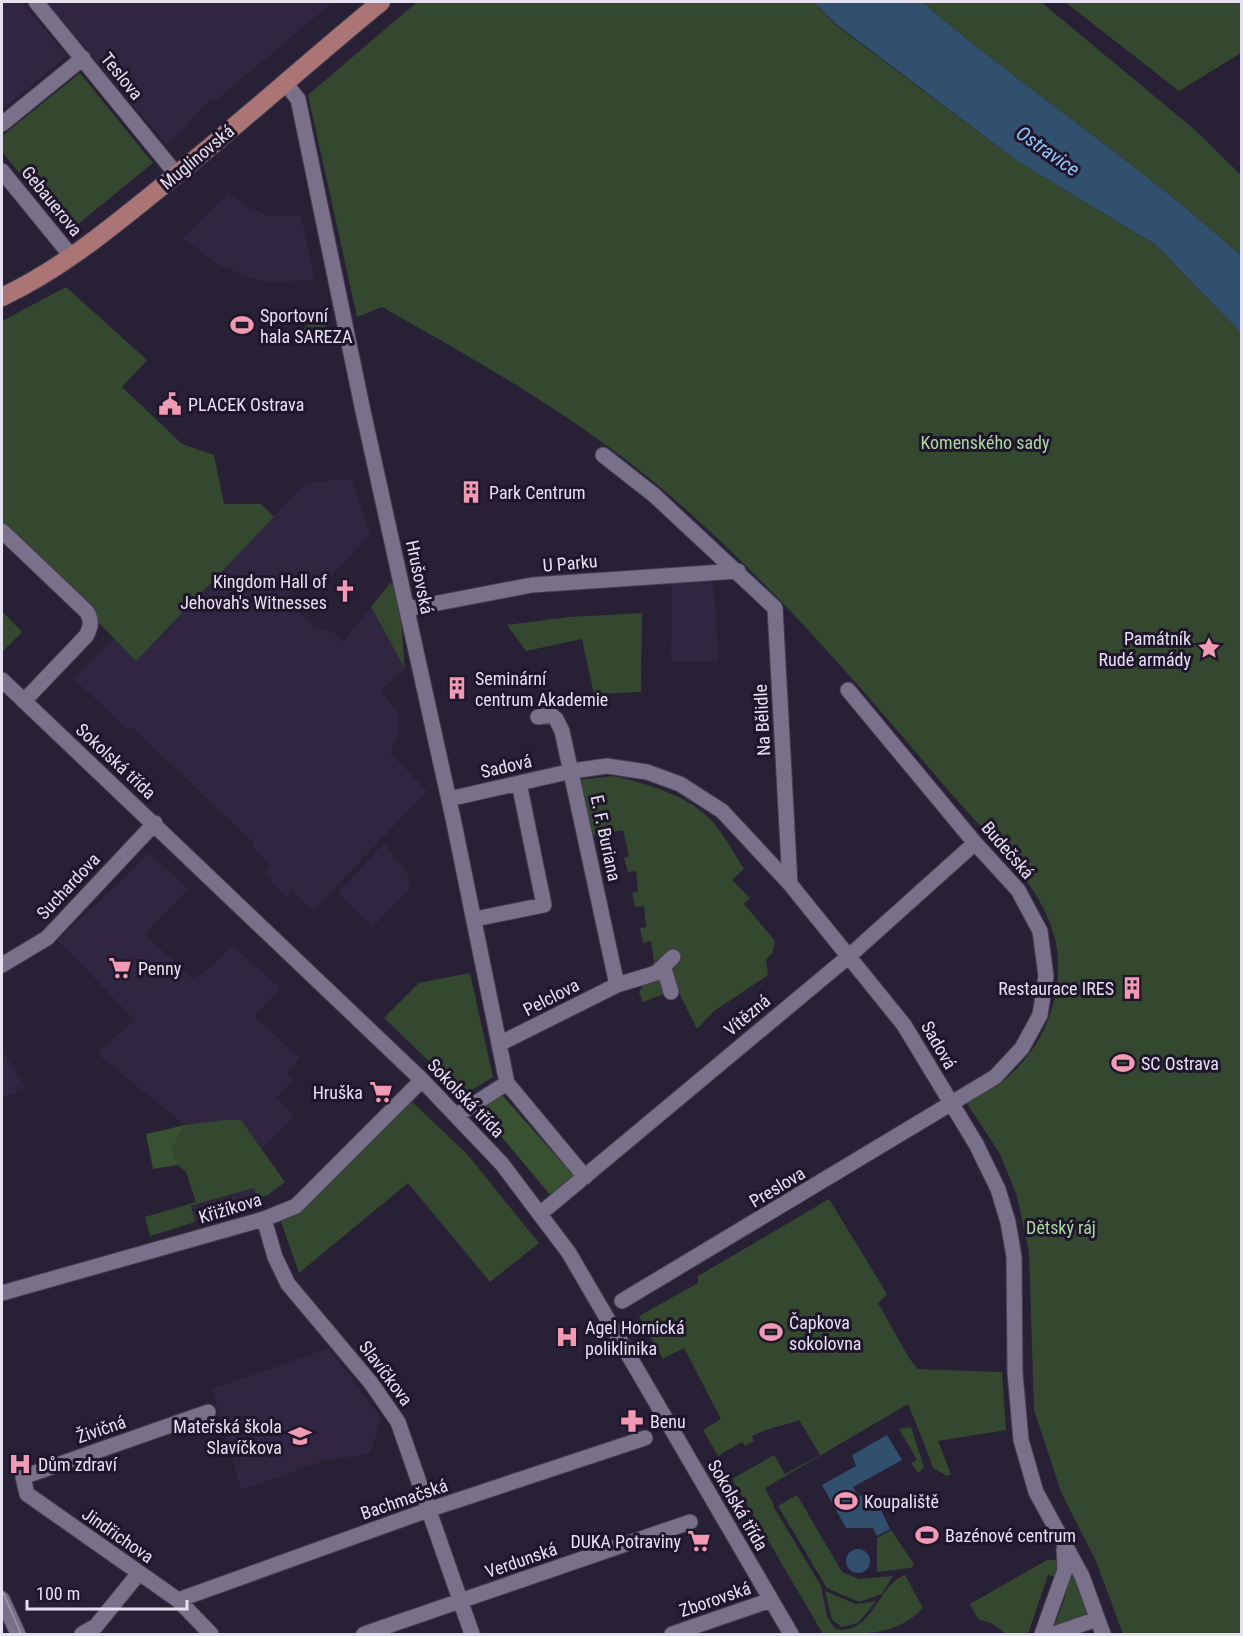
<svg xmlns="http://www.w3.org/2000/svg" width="1243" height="1636" font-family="'Roboto Condensed',sans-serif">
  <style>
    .built { fill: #312641 }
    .green { fill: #34472f }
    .forest { fill: #385131 }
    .water { fill: #31506d }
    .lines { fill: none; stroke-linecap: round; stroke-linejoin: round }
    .minor-casing { stroke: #443d4f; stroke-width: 17 }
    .major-casing { stroke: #443d4f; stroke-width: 20 }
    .minor { stroke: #797089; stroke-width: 15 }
    .major { stroke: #ab7575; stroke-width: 18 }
    .tram { stroke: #9e98a9; stroke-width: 1.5 }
    .labels { text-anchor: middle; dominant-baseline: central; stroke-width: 6; stroke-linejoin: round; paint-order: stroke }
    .street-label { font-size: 18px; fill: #e6e1f0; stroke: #1f162b }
    .poi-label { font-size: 18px; fill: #e6e1f0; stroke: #1f162b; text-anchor: start }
    .park-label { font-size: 18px; fill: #abd89f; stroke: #1f162b }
    .water-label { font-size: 20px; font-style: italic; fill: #90c6f8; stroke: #1f162b }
  </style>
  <rect width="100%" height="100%" fill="#282035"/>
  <path class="built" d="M2,2h20l43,52v3l-63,53z
    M46,2h287l-117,98 -5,-2 -43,48z
    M228,193l19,14 22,9h32l14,64 -41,2 -18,-2 -37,-15 -36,-27z
    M352,479l18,56 -51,54 -14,-12 -20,23 30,27 17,4 11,11 28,-35 34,62 -24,22 18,22v23l-9,17 37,38 -114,120 -21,-20 -6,6 -22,-23 7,-9 -19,-17 3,-4 -124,-117 -4,2 -53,-50 40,-40 22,21 168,-175 5,-3z
    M713,578l6,83h-48l1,-82z
    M384,843l22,28 5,16 -38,40 -35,-34z
    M149,852l39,37 -43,45 47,45 21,-14 19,-20 48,43 -26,28 46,42 -13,15 6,7 -17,18 19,19 -33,31 -22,-28 -55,5 -89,-72 39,-33 -78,-80 58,-53z
    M2,1049l24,39 -24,10z
    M255,1188l4,15 -64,19 -4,-15z
    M329,1348l52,70 -11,36 -44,6 -85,30 -29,-101z"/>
  <path class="green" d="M417,2h397l22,23 180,135 140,85 85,88v1301h-118l-27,-73 -35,-69 -27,-82 -5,-158 -12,-56 -17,-42 -34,-52c12,-7 28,-14 39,-23 41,-32 63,-93 49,-144 -14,-53 -72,-105 -107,-146 -88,-104 -175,-206 -279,-295 -87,-75 -187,-131 -286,-187l-25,10 -49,-222z
    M922,2h119l154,128 46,45v81c-101,-92 -216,-166 -319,-254z
    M1065,2h176v51l-62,38z
    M80,73l73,90 -81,66 -5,1 -65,-78v-16z
    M66,287l81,73 -25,27 60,57 32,11 10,49h37l13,13 -138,144 -134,-137v-203z
    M316,316l11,11 -17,18 -11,-11z
    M390,583l6,2c6,28 6,55 9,84l-34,-62z
    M2,611l20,21 -20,20z
    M642,613l-1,79 -47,2 -12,-55 -56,12 -19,-26 62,-8z
    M613,776c33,7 77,20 100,46 12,14 21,32 31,47l-12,11 18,18 -6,6 31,37 -2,11 -7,7 2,16 -54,36 -17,18 -20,-40 -34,13 -4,-9 15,-31 -3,-21 -8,2 -3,-15 6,-1 -2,-21 -9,1 -3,-14 6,-2 -2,-20 -8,1 -4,-14 5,-2 -6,-26 -33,6 -11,-56z
    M470,973l23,104 -29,18 -80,-77 35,-35z
    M410,1100l57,54 72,89 -49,39 -82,-99 -109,90 -19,-54z
    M223,1120h18l44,62 -17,13 -10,3 -4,-10 -63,18 4,16 -45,14 -5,-19 51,-15 -10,-30 -8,-7 -6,-16 13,-24z
    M829,1199l58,95 -9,9 31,55 9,11 84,3 4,58 -68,11 13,33 -4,2 -14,-8c-8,-24 -16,-41 -25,-64l-143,84 9,17 -1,1 48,80 6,30 8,13c39,7 41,-44 70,-54l18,33c-26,28 -63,27 -100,26l-91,-155 42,-24 11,19 35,-19 -21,-35c-16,6 -32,8 -47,16l2,5 -9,5 -3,-4 -24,14 -15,-26 18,-11 -37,-71 -21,11 -24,-43 59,-33v-7z
    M911,1427l13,40 -6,6 -7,-10 6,-3 -18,-31z
    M797,1495l45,77 17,7 34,-3 -11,18 -23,8 -32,-14 -49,-82z
    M891,1530l23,34 -3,4 -34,4v-34z
    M1047,1560h8l4,3 -2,14 -9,-2 -20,59h-22l-13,-10 -15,-5 -8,-15z
    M1074,1575l16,38 -37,14 -2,-5h5l9,-25 -2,-5 4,-1 2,-14z
    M825,1591l31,13 20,-3 -18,22 -16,4 -10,-7z"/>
  <path class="forest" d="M502,1095l73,82 -23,20 -73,-87z
    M185,1125l-13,24 6,16 -25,4 -7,-35z"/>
  <path class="water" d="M814,2h108c103,88 218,162 319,254v77l-85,-88 -140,-85 -180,-136z
    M887,1435l15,25 -49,27 5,9 6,-1 7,12 9,1 10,21 -13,7 -4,-8h-27l-24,-43 34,-19 -4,-11z
    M846 1561a12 12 0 1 1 24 0a12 12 0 1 1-24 0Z"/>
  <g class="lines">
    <g class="minor-casing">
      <path id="minor" d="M36,2l141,173
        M285,83l13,16 65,312 91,412 53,260 78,94
        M2,124l81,-66
        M2,171l70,86
        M603,455l51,40 121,113 15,276
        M2,531l85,81c5,9 4,15 -1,24l-62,65
        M407,609l125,-24 206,-14
        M2,680l420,400 80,84 67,89 222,381
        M538,717l13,-2 5,4 6,12 55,254
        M449,799l123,-28 35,-5 40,6 33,12 42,27 68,73 114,141 72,119 22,45 10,33 6,35 1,116 6,67 15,52 46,84 21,58
        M475,919l69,-14 -25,-122
        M2,965l45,-27 108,-115
        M664,968l7,24
        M501,1043l116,-58 39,-12 17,-16
        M457,1115l50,-32
        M541,1213l307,-256 127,-114
        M264,1219l11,38 13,27 83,99 27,39 74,212
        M2,1293l262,-74 32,-13 126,-126
        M622,1301l373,-224 27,-29 18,-33 6,-39 -6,-45 -22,-41 -43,-47 -127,-153
        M208,1412l-185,65 4,17 151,106 33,34
        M2,1599l16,35
        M178,1600l250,-90 217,-72
        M82,1634l14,-8 43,-53
        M364,1634l326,-112
        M672,1634l99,-34
        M1042,1634l23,-64 -1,-21
        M1054,1634l43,-15"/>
    </g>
    <g class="major-casing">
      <path id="major" d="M2,297c57,-27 105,-66 153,-105 77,-61 150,-128 226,-190"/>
    </g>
    <use href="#minor" class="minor"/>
    <use href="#major" class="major"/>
    <path class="tram" d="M2,1590l19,44"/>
  </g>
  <defs>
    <g id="stadium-bare" transform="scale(1.8)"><path d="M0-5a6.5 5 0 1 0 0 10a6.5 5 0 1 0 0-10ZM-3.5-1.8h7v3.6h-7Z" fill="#f19ab4" stroke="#1f162b" stroke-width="2.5" paint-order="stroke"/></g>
    <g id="civic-bare" transform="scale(1.8)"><path d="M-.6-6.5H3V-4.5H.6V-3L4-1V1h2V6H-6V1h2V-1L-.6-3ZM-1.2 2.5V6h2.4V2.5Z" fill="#f19ab4" stroke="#1f162b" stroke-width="2.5" paint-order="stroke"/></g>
    <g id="building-bare" transform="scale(1.8)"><path d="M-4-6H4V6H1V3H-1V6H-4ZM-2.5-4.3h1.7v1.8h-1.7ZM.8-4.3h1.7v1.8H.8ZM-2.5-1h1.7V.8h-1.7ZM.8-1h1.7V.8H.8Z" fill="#f19ab4" stroke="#1f162b" stroke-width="2.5" paint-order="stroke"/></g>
    <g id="church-bare" transform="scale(1.8)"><path d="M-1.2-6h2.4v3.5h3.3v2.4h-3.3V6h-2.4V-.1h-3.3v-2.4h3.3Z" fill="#f19ab4" stroke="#1f162b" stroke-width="2.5" paint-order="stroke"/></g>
    <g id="sight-bare" transform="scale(1.8)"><path d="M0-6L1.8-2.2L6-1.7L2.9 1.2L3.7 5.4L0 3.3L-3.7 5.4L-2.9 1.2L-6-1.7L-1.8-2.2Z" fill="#f19ab4" stroke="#1f162b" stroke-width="2.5" paint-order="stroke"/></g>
    <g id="supermarket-bare" transform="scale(1.8)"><path d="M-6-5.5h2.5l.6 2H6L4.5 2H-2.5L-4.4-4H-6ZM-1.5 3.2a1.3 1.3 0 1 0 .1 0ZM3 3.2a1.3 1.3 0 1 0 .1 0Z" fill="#f19ab4" stroke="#1f162b" stroke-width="2.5" paint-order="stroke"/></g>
    <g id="hospital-bare" transform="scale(1.8)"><path d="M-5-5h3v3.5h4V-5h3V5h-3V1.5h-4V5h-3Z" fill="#f19ab4" stroke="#1f162b" stroke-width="2.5" paint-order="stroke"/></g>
    <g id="pharmacy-bare" transform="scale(1.8)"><path d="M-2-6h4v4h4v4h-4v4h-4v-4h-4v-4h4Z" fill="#f19ab4" stroke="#1f162b" stroke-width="2.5" paint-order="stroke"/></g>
    <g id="school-bare" transform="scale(1.8)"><path d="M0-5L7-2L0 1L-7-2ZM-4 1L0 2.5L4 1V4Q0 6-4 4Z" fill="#f19ab4" stroke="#1f162b" stroke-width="2.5" paint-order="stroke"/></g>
  </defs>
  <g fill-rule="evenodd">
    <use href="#stadium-bare" x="242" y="325"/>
    <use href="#civic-bare" x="170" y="404"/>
    <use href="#building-bare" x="471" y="492"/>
    <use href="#church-bare" x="345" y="591"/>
    <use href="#sight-bare" x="1209" y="648"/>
    <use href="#building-bare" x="457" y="688"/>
    <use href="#supermarket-bare" x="120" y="968"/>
    <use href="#building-bare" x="1132" y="988"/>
    <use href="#stadium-bare" x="1123" y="1063"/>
    <use href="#supermarket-bare" x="381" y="1092"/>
    <use href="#stadium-bare" x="771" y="1332"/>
    <use href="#hospital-bare" x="567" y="1337"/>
    <use href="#pharmacy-bare" x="632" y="1421"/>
    <use href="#school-bare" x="300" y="1436"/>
    <use href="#hospital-bare" x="20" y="1464"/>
    <use href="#stadium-bare" x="846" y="1501"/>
    <use href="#stadium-bare" x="927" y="1535"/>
    <use href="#supermarket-bare" x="699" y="1541"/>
  </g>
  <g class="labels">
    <g class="street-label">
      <text transform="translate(122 76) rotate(51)">Teslova</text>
      <text transform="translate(197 157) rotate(-40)">Muglinovská</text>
      <text transform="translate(52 201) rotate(51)">Gebauerova</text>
      <text transform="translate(570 563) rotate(-5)">U Parku</text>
      <text transform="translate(420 577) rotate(78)">Hrušovská</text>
      <text transform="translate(762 720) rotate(-93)">Na Bělidle</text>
      <text transform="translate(116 761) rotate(43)">Sokolská třída</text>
      <text transform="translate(506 766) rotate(-13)">Sadová</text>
      <text transform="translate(606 838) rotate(78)">E. F. Buriana</text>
      <text transform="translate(1008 850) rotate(49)">Budečská</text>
      <text transform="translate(68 886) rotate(-47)">Suchardova</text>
      <text transform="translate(551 997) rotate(-27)">Pelclova</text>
      <text transform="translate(747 1015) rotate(-40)">Vítězná</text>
      <text transform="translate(939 1045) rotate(60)">Sadová</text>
      <text transform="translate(466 1098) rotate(46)">Sokolská třída</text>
      <text transform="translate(777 1187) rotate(-31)">Preslova</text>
      <text transform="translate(230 1208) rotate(-17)">Křižíkova</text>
      <text transform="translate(386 1373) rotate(53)">Slavíčkova</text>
      <text transform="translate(101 1429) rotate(-19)">Živičná</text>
      <text transform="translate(404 1499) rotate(-19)">Bachmačská</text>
      <text transform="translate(738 1505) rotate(60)">Sokolská třída</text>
      <text transform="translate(118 1535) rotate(35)">Jindřichova</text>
      <text transform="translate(521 1560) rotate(-19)">Verdunská</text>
      <text transform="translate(715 1599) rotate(-19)">Zborovská</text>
    </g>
    <g class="poi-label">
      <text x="260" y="315">Sportovní<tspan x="260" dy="21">hala SAREZA</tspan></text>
      <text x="188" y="404">PLACEK Ostrava</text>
      <text x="489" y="492">Park Centrum</text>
      <text x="327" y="581" text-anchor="end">Kingdom Hall of<tspan x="327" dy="21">Jehovah's Witnesses</tspan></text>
      <text x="1191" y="638" text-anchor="end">Památník<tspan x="1191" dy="21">Rudé armády</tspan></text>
      <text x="475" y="678">Seminární<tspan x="475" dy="21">centrum Akademie</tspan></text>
      <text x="138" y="968">Penny</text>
      <text x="1114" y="988" text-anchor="end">Restaurace IRES</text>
      <text x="1141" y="1063">SC Ostrava</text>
      <text x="363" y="1092" text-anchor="end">Hruška</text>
      <text x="789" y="1322">Čapkova<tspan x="789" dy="21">sokolovna</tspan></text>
      <text x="585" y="1327">Agel Hornická<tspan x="585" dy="21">poliklinika</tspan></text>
      <text x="650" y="1421">Benu</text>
      <text x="282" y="1426" text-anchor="end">Mateřská škola<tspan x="282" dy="21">Slavíčkova</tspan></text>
      <text x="38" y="1464">Dům zdraví</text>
      <text x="864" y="1501">Koupaliště</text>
      <text x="945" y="1535">Bazénové centrum</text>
      <text x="681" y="1541" text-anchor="end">DUKA Potraviny</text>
    </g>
    <g class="park-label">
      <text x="985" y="442">Komenského sady</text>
      <text x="1061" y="1227">Dětský ráj</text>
    </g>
    <g class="water-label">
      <text transform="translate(1048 151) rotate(35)">Ostravice</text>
    </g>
  </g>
  <rect width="1243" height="1636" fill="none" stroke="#e6e1f0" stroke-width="6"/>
  <path d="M27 1600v9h160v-9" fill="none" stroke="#e6e1f0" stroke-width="3"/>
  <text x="36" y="1600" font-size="18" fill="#e6e1f0" stroke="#1f162b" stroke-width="4.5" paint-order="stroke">100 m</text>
</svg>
